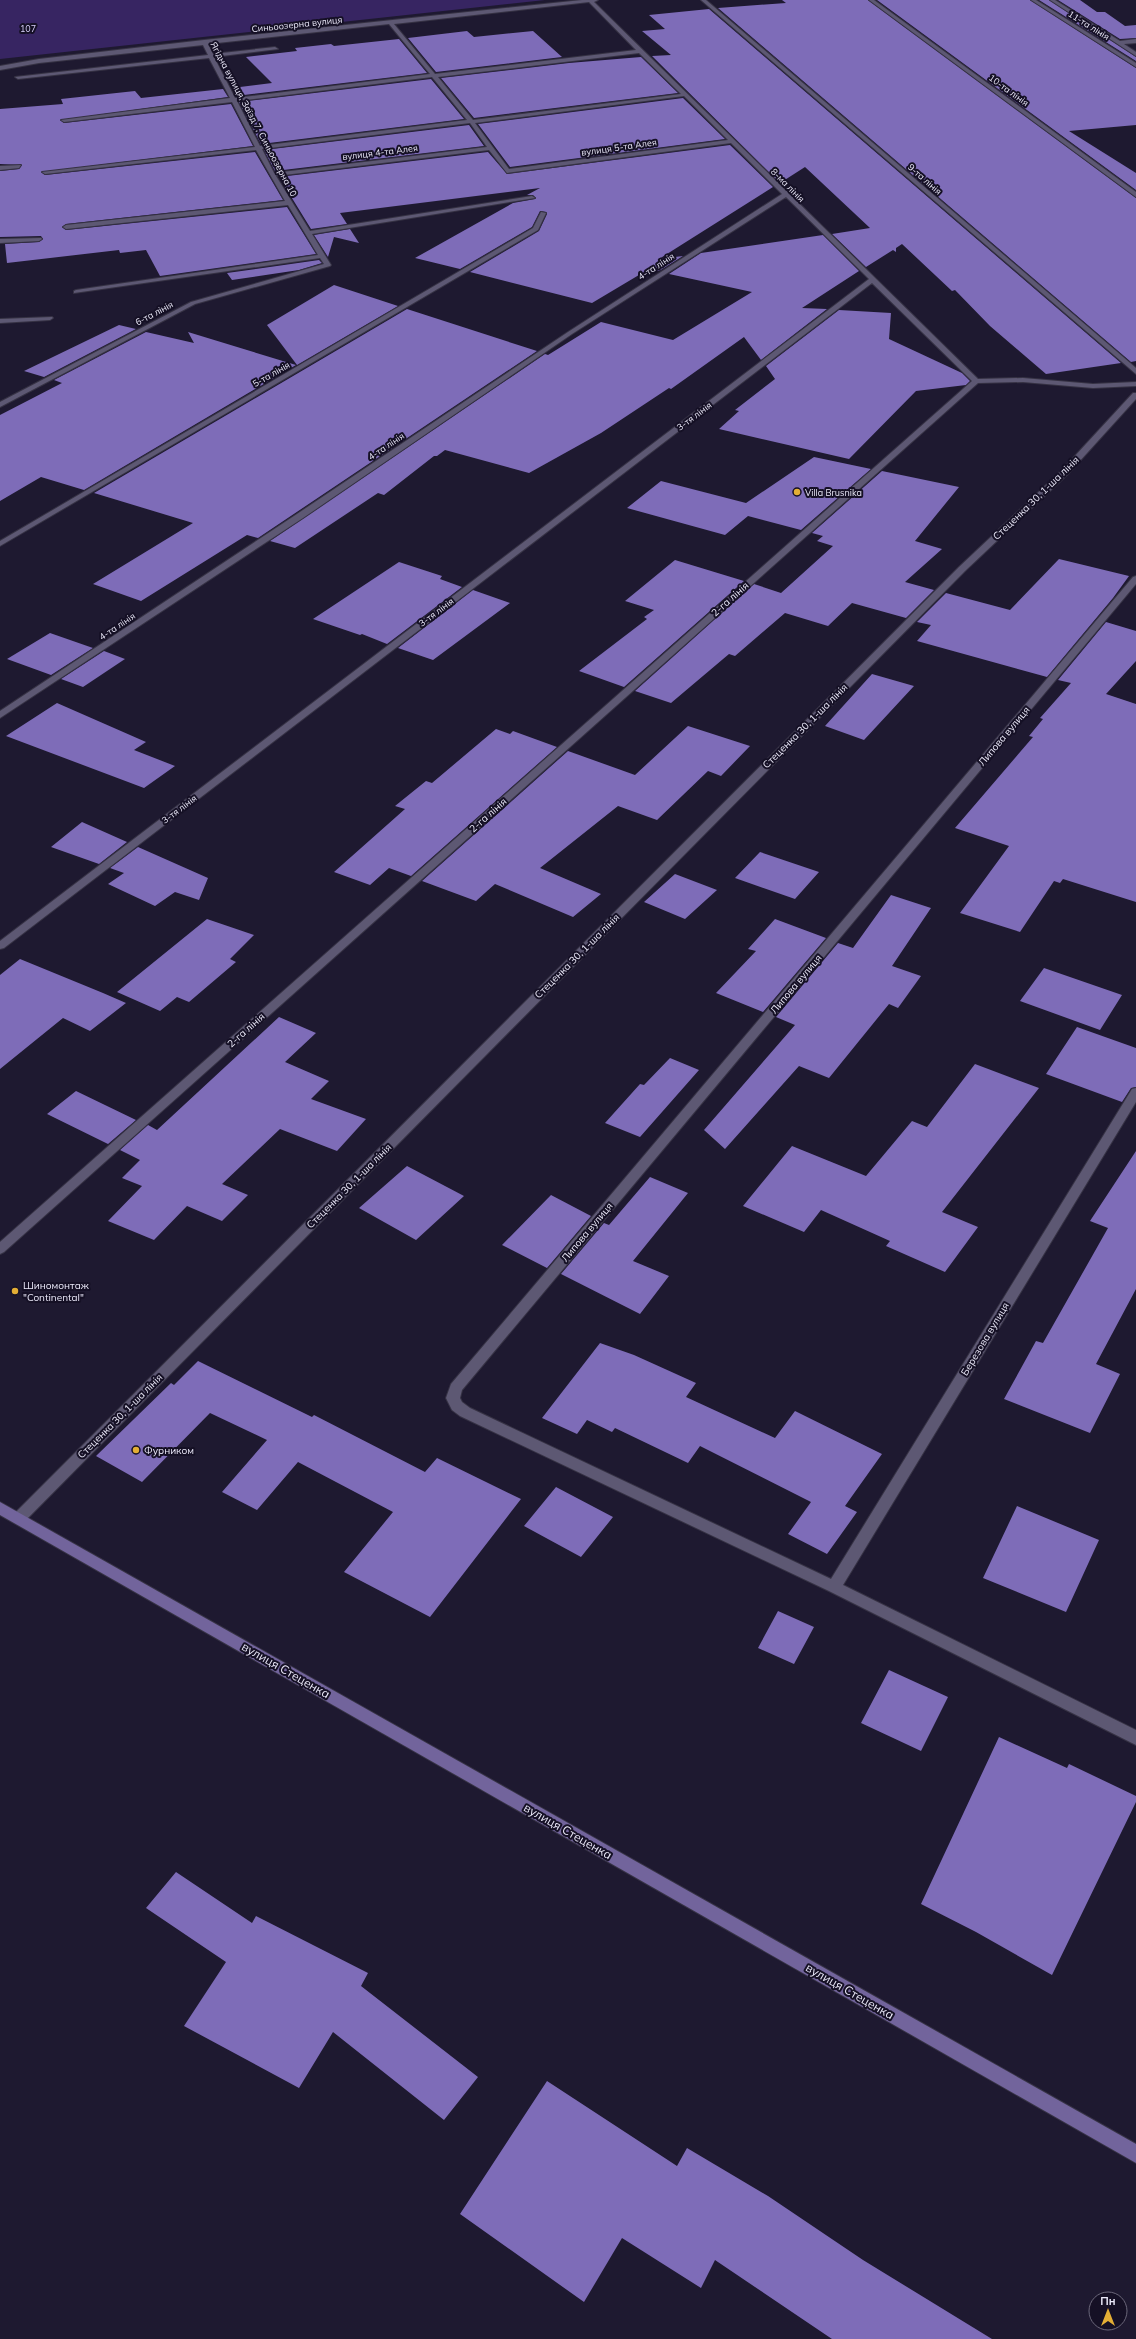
<svg xmlns="http://www.w3.org/2000/svg" width="1136" height="2339" font-family="Mulish,sans-serif">
  <style>
    .green { fill: #372562 }
    .building { fill: #7e6cb8 }
    .lines { fill: none; stroke-linecap: round; stroke-linejoin: round }
    .minor-casing { stroke: #363244; stroke-width: 2 }
    .secondary-casing { stroke: #363244; stroke-width: 2 }
    .minor { fill: #5d5873; fill-rule: evenodd }
    .secondary { fill: #72649c; fill-rule: evenodd }
    .poi-dot { fill: #e3ae35; stroke: #151025; stroke-width: 1.5 }
    .labels { text-anchor: middle; dominant-baseline: central; stroke-width: 4; stroke-linejoin: round; paint-order: stroke }
    .far-street-label { font-size: 9px; fill: #ebe9f9; stroke: #151025 }
    .far-park-label { font-size: 9px; fill: #d7cff9; stroke: #151025 }
    .far-poi-label { font-size: 9px; fill: #ebe9f9; stroke: #151025; text-anchor: start }
    .street-label { font-size: 10px; fill: #ebe9f9; stroke: #151025 }
    .poi-label { font-size: 10px; fill: #ebe9f9; stroke: #151025; text-anchor: start }
    .near-street-label { font-size: 12px; fill: #ebe9f9; stroke: #151025 }
  </style>
  <rect width="100%" height="100%" fill="#1e1930"/>
  <path class="green" d="M0,0h545l-545,59z"/>
  <path class="building" d="M782,0h86l268,198v163l-5,1 -413,-354 68,-5z
    M877,0h153l106,68v57l-67,6 67,42v17z
    M1039,0h10l87,57v4z
    M1058,0h22l17,12h8l20,14 11,-1v13l-16,1z
    M709,9l412,354 -75,11 -56,-48 -35,-36 -3,1 -50,-47 -6,4v4l-3,-2 -27,17 -34,-33 38,-6 -65,-61 -25,16 -128,-127 19,-1 -29,-24 23,-2 -16,-14z
    M467,31l7,6 59,-6 29,26 -126,15 -28,-34z
    M399,39l28,34 -191,23 -4,-8 40,-5 -26,-26 51,-6 -2,-3 36,-4 3,2z
    M641,57l37,36 -204,25 -33,-40 128,-15z
    M431,79l33,40 -203,25 -22,-42z
    M223,89l5,8 -168,23 4,3 167,-19 22,42 -212,26 4,3 210,-23 28,48 -217,24 -4,3 4,3 221,-23 29,47 -156,22 -14,-26 -26,3 -1,-3 -112,13 -2,-19 34,-2 4,-3 -2,-3 -41,1v-66l19,-2 3,-4 -22,-1v-55l63,-5 -2,-5 74,-8 6,7z
    M683,98l42,41 -215,28 -32,-43z
    M469,125l15,21 -209,25 -11,-21z
    M730,145l43,42 -114,72 24,-3 -24,15 -10,-2 -57,34 -122,-31 69,-41 8,-17 -1,-2 -6,-1 -8,16 -72,42 -45,-11 98,-55 22,-4 1,-1 -3,-3h-6l13,-7 -200,25 7,11 -36,5 -32,-52 209,-25 19,22z
    M350,229l9,14 -25,-6 -6,20 -14,-22z
    M823,235l36,36 -57,37 25,1 -66,51 -17,-23 -73,52 -2,-1 -68,45 -72,40 -84,-23 -8,6h-3l-50,39 -6,-2 -83,55 -25,-7 275,-187 3,1 53,-33 72,18 79,-48 -83,-18 32,-21z
    M319,260l3,3 -23,7 -67,10 -5,-7z
    M334,285l64,21 -101,59 -30,-40z
    M407,309l130,42 -279,187 -11,-3 -106,66 -48,-17 100,-61 -99,-30z
    M839,310l52,3 -2,26 73,34 8,8 -4,4 -50,6 -67,68 -130,-30 20,-18 -4,-1 40,-31 -9,-13z
    M119,325l17,4 -92,48 -20,-6z
    M146,332l48,11 -6,-11 108,33 -212,125 -43,-13 -41,24v-86l62,-32 -8,-3z
    M814,457l57,12 -70,61 -53,-14 -23,19 -98,-27 34,-27 85,22z
    M882,471l77,16 -44,54 27,8 -37,33 29,8 -28,28 -54,-15 -24,23 -43,-13 -50,43 -6,-2 -58,49 -36,-12 119,-107 27,9 52,-47 -16,-5 6,-5 -11,-3z
    M1059,559l70,17 -16,22 -66,79 -130,-36 14,-16 -14,-3 29,-29 64,17z
    M675,560l69,21 -120,106 -45,-16 68,-52 -3,-2 10,-7 -29,-9z
    M399,562l43,14 -2,3 22,8 -75,57 -25,-10 -2,1 -47,-16z
    M473,590l37,13 -77,57 -35,-12z
    M1106,622l30,9v30l-30,33 30,10v198l-73,-23 -3,4 -6,-2 -34,51 -60,-19 49,-67 -54,-18 78,-91 -4,-1 14,-17 -3,-1 31,-35 -13,-3z
    M50,633l43,15 -42,27 -44,-16z
    M104,651l21,8 -42,28 -22,-8z
    M872,674l42,12 -50,54 -39,-14z
    M57,703l89,39 -12,8 41,16 -31,22 -138,-52z
    M688,726l62,20 -29,30 -13,-5 -51,49 -39,-14 -78,62 61,26 -28,23 -78,-33 -19,17 -54,-20 146,-130 67,24z
    M496,729l14,5 3,-3 44,16 -146,129 -22,-8 -19,17 -36,-13 71,-63 -10,-3 31,-25 6,2z
    M82,822l45,20 -28,22 -48,-17z
    M138,847l70,31 -9,22 -24,-8 -20,14 -47,-22 16,-11 -14,-5z
    M760,852l59,20 -24,27 -60,-21z
    M675,874l42,16 -32,29 -41,-17z
    M891,895l40,13 -39,58 29,10 -23,32 -9,-4 -60,74 -30,-12 -74,83 -21,-19 91,-105 -19,-8 62,-74 15,5z
    M207,919l47,16 -24,24 6,3 -47,40 -12,-5 -17,14 -43,-19z
    M775,919l51,19 -63,74 -47,-19 40,-42 -8,-2z
    M20,959l83,34 23,10 -36,28 -27,-13 -63,51v-94z
    M1044,968l78,27 -22,35 -80,-29z
    M279,1017l37,16 -31,29 44,19 -18,18 55,20 -29,32 -57,-22 -58,55 26,11 -26,26 -35,-15 -33,34 -46,-19 34,-35 -20,-8 18,-18 -20,-10 28,-25 9,5z
    M1077,1027l59,21v39l-5,1 -9,14 -76,-28z
    M670,1058l29,12 -59,67 -35,-14 35,-39 4,1z
    M975,1064l64,24 -97,124 36,15 -33,45 -59,-26 4,-5 -69,-31 -17,22 -61,-26 49,-60 74,30 46,-55 15,6z
    M76,1091l60,29 -28,24 -61,-30z
    M1136,1151v138l-40,75 24,10 -30,59 -86,-34 32,-58 7,2 65,-115 -18,-7z
    M407,1166l57,30 -48,44 -57,-32z
    M650,1177l38,16 -55,68 36,15 -29,38 -79,-40 43,-51 5,2z
    M551,1195l40,21 -44,52 -45,-23z
    M600,1343l34,12 62,28 -10,14 89,41 20,-27 87,43 -37,52 12,6 -30,42 -39,-20 23,-32 -111,-56 -12,17 -73,-35 -3,4 -25,-12 -10,14 -35,-16z
    M198,1361l114,56 2,-2 111,57 12,-14 84,41 -91,118 -86,-45 49,-60 -95,-50 -41,48 -35,-18 45,-52 -57,-27 -68,69 -46,-26 75,-73 3,2z
    M556,1487l57,30 -32,40 -57,-31z
    M1017,1506l82,34 -33,72 -83,-34z
    M778,1611l36,16 -20,37 -36,-16z
    M889,1670l59,27 -27,54 -60,-28z
    M999,1737l68,31 2,-4 67,32v6l-84,173 -76,-43 -55,-28z
    M176,1872l76,51 4,-7 112,57 -7,13 117,91 -34,43 -111,-88 -34,56 -115,-62 42,-64 -80,-54z
    M547,2081l130,85 10,-18 81,48 95,64 129,79h-160l-117,-79 -14,28 -79,-50 -38,64 -124,-88z"/>
  <g class="lines">
    <g class="minor-casing">
      <path id="minor" d="M582,0h16l-4,2 384,377 45,-1 70,6 43,-2v4l-43,2 -70,-6 -45,1 -974,869 -4,2v-12l972,-861 -100,-98 -868,665 -4,1v-8l869,-662 -83,-82 -214,137 -269,184 -303,200v-7l297,-197 271,-182 214,-138 -51,-51 -224,30 -18,-23 -213,26 34,55 222,-35 3,2 -223,36 19,31 -1,1 -135,38 -195,103v-5l191,-100 133,-38 -4,-6 -246,35v-2l2,-1 242,-35 -30,-50 -222,24 -3,-2 3,-2 219,-24 -29,-51 -211,24 -3,-2 213,-25 -23,-45 -168,20 -3,-2 169,-22 -21,-40 -191,21 -3,-2 193,-22 -5,-10 -164,18 -39,7v-4l39,-7 165,-19zM589,2l47,48 -201,24 -41,-50zM389,24l41,50 -195,24 -21,-41 64,-8 -3,-2 -62,7 -5,-10zM639,53l42,41 -208,26 -35,-43zM432,77l35,43 -207,26 -23,-45zM684,96l44,44 -219,29 -34,-46zM470,123l17,24 -213,26 -12,-24z
        M701,0h5l430,368v6z
        M869,0h5l262,192v5z
        M1031,0h5l100,63v4z
        M1050,0h5l65,41 16,-2v4l-12,1 12,8v4z
        M21,165l-2,3 -19,2v-4z
        M541,212l5,1 -8,17 -538,316v-5l533,-313z
        M41,238l1,1 -3,2 -39,2v-4z
        M52,317l1,1 -3,2 -50,3v-4z
        M1133,393h3v6l-68,75 -103,97 -941,951 -5,2 -5,-2 -2,-4 2,-4 945,-947 103,-97z
        M1136,576v8l-674,806 -2,8 2,4 8,6 361,171 301,-490 4,-1v14l-293,483 293,145v15l-307,-154 -369,-175 -8,-6 -6,-12 5,-14 682,-807z"/>
    </g>
    <g class="secondary-casing">
      <path id="secondary" d="M0,1502l1136,642v19l-1136,-648z"/>
    </g>
    <use href="#minor" class="minor"/>
    <use href="#secondary" class="secondary"/>
  </g>
  <g class="poi-dot">
    <circle cx="797" cy="492" r="4"/>
    <circle cx="15" cy="1291" r="4"/>
    <circle cx="136" cy="1450" r="4"/>
  </g>
  <g class="labels">
    <g class="far-street-label">
      <text transform="translate(297 24) rotate(-6)">Синьоозерна вулиця</text>
      <text transform="translate(1089 25) rotate(32)">11-та лінія</text>
      <text transform="translate(1009 90) rotate(36)">10-та лінія</text>
      <text transform="translate(254 119) rotate(62)">Ягідна вулиця, Заїзд 7, Синьоозерна 10</text>
      <text transform="translate(619 147) rotate(-8)">вулиця 5-та Алея</text>
      <text transform="translate(380 152) rotate(-7)">вулиця 4-та Алея</text>
      <text transform="translate(925 179) rotate(41)">9-та лінія</text>
      <text transform="translate(788 185) rotate(45)">8-ма лінія</text>
      <text transform="translate(656 266) rotate(-33)">4-та лінія</text>
      <text transform="translate(154 313) rotate(-28)">6-та лінія</text>
      <text transform="translate(271 374) rotate(-30)">5-та лінія</text>
      <text transform="translate(694 416) rotate(-37)">3-тя лінія</text>
      <text transform="translate(386 446) rotate(-34)">4-та лінія</text>
      <text transform="translate(436 612) rotate(-37)">3-тя лінія</text>
      <text transform="translate(117 626) rotate(-34)">4-та лінія</text>
      <text transform="translate(179 809) rotate(-37)">3-тя лінія</text>
    </g>
    <g class="far-park-label">
      <text x="28" y="28">107</text>
    </g>
    <g class="far-poi-label">
      <text x="805" y="492">Villa Brusnika</text>
    </g>
    <g class="street-label">
      <text transform="translate(1036 498) rotate(-44)">Стеценка 30, 1-ша лінія</text>
      <text transform="translate(730 599) rotate(-42)">2-га лінія</text>
      <text transform="translate(805 726) rotate(-45)">Стеценка 30, 1-ша лінія</text>
      <text transform="translate(1004 736) rotate(-50)">Липова вулиця</text>
      <text transform="translate(488 815) rotate(-42)">2-га лінія</text>
      <text transform="translate(577 956) rotate(-45)">Стеценка 30, 1-ша лінія</text>
      <text transform="translate(796 984) rotate(-50)">Липова вулиця</text>
      <text transform="translate(246 1030) rotate(-42)">2-га лінія</text>
      <text transform="translate(349 1186) rotate(-45)">Стеценка 30, 1-ша лінія</text>
      <text transform="translate(587 1232) rotate(-50)">Липова вулиця</text>
      <text transform="translate(985 1339) rotate(-59)">Березова вулиця</text>
      <text transform="translate(120 1416) rotate(-45)">Стеценка 30, 1-ша лінія</text>
    </g>
    <g class="poi-label">
      <text x="23" y="1285">Шиномонтаж<tspan x="23" dy="12">"Continental"</tspan></text>
      <text x="144" y="1450">Фурником</text>
    </g>
    <g class="near-street-label">
      <text transform="translate(286 1670) rotate(30)">вулиця Стеценка</text>
      <text transform="translate(568 1831) rotate(30)">вулиця Стеценка</text>
      <text transform="translate(850 1991) rotate(30)">вулиця Стеценка</text>
    </g>
  </g>
  <g transform="translate(1108 2311)"><circle r="19" fill="#151025" stroke="#6b677a"/>
  <path d="M0-3L7 15L0 10L-7 15Z" fill="#e3ae35"/>
  <text y="-6" font-size="11" font-weight="bold" text-anchor="middle" fill="#ebe9f9">Пн</text>
  </g>
</svg>
